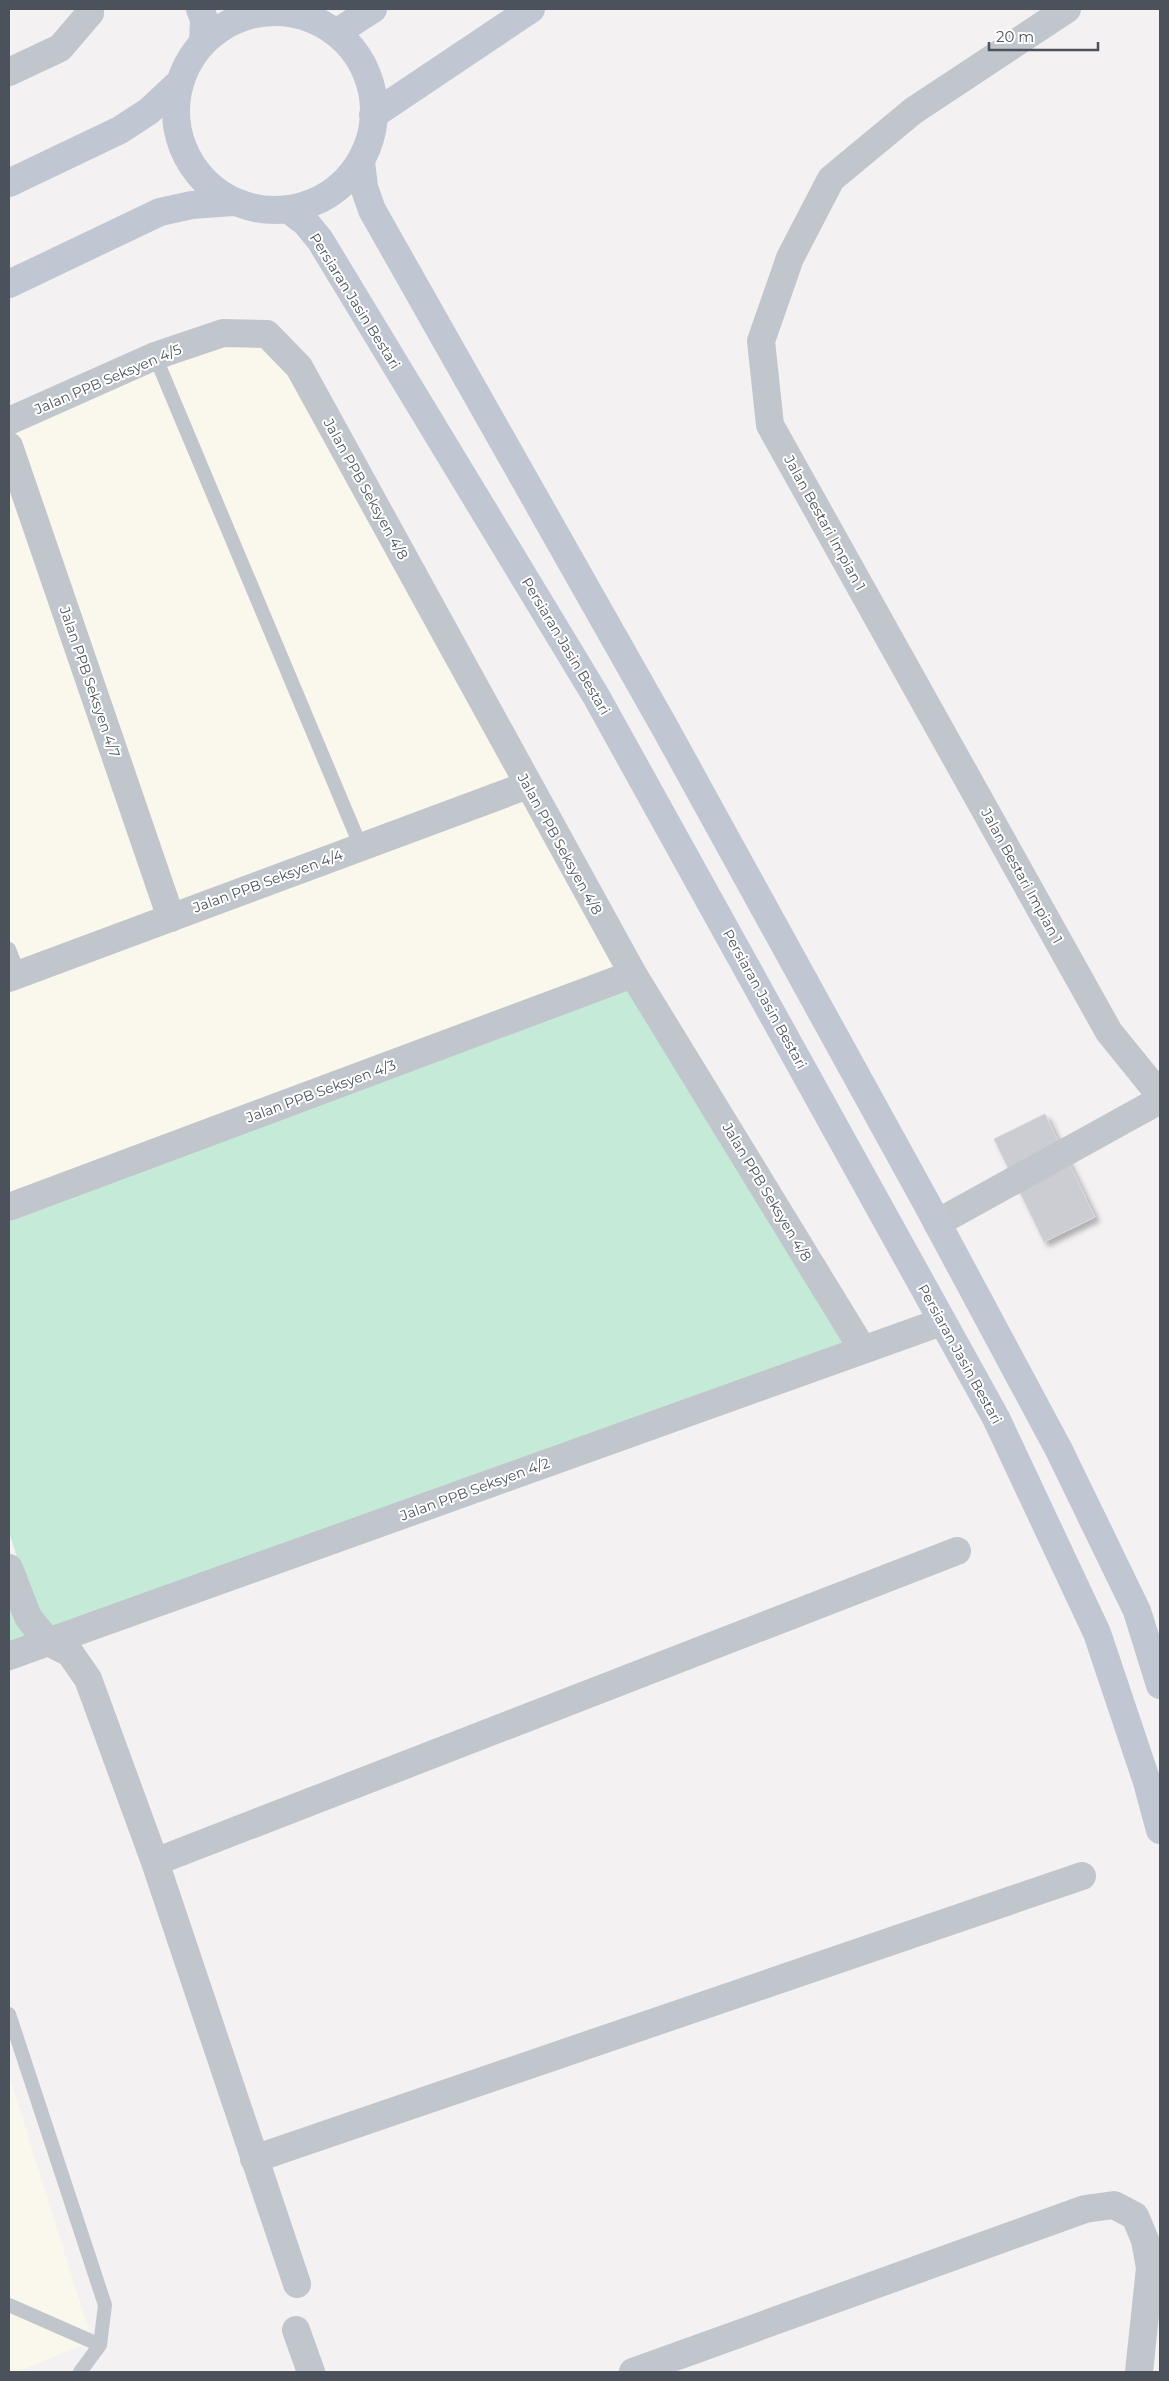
<svg xmlns="http://www.w3.org/2000/svg" width="1169" height="2381" font-family="Montserrat,sans-serif">
  <style>
    .commercial { fill: #faf8ed }
    .green { fill: #c6ead8 }
    .building { fill: #cbcdd3; stroke: #d6d7db; filter: url(#shadow) }
    .lines { fill: none; stroke-linecap: round; stroke-linejoin: round }
    .lane { stroke: #c1c6cd; stroke-width: 14 }
    .street { stroke: #c1c6cd; stroke-width: 28 }
    .secondary { stroke: #c1c7d2; stroke-width: 28 }
    .labels { text-anchor: middle; dominant-baseline: central; stroke-width: 4; stroke-linejoin: round; paint-order: stroke }
    .street-label { font-size: 14px; fill: #4b525c; stroke: #fff }
  </style>
  <defs>
    <filter id="shadow"><feDropShadow dx="4.5" dy="4.5" stdDeviation="2.5" flood-color="#0004"/></filter>
  </defs>
  <rect width="100%" height="100%" fill="#f3f1f1"/>
  <path class="commercial" d="M257,342l32,23 332,602 -612,227v-760l204,-90z
    M9,2075l83,266 -75,31h-8z"/>
  <path class="green" d="M628,987l225,358 -800,289 -18,-20 -26,-82v-310z
    M9,1595l23,43 -23,8z"/>
  <path class="building" d="M1045,1114l50,103 -51,25 -50,-103z"/>
  <g class="lines">
    <path class="lane" d="M155,356l206,491
      M9,949l10,25
      M9,2014l96,291 -5,40 -20,27
      M9,2305l91,40"/>
    <path class="street" d="M1067,9l-154,102 -82,68 -41,79 -29,83 9,84 339,607 51,63
      M9,72l51,-24 30,-35v-4
      M9,421l146,-65 68,-23 44,1 32,33 334,607 230,376
      M9,446l162,472
      M9,978l519,-193
      M9,1207l624,-233
      M937,1223l223,-123
      M9,1568l19,49 20,25 22,11 18,26 67,183 142,422
      M9,1656l932,-334
      M155,1862l802,-311
      M254,2159l828,-283
      M296,2330l15,42
      M633,2372l452,-163 29,-4 21,11 10,24 5,28 -11,104"/>
    <path class="secondary" d="M200,9l4,10 -1,24
      M176 111a99 99 0 1 1 198 0a99 99 0 1 1-198 0Z
      M336,33l37,-24
      M373,115l158,-106
      M361,162l3,25 8,23 292,516 262,476 133,248 78,161 23,74
      M9,183l111,-53 29,-19 31,-29
      M289,210l17,13 14,17 276,456 400,722 101,215 50,149 13,48
      M9,284l151,-72 32,-7 41,-3"/>
  </g>
  <g class="labels">
    <g class="street-label">
      <text transform="translate(355 301) rotate(58)">Persiaran Jasin Bestari</text>
      <text transform="translate(108 379) rotate(-23)">Jalan PPB Seksyen 4/5</text>
      <text transform="translate(366 489) rotate(61)">Jalan PPB Seksyen 4/8</text>
      <text transform="translate(825 523) rotate(61)">Jalan Bestari Impian 1</text>
      <text transform="translate(566 646) rotate(59)">Persiaran Jasin Bestari</text>
      <text transform="translate(90 682) rotate(71)">Jalan PPB Seksyen 4/7</text>
      <text transform="translate(560 844) rotate(61)">Jalan PPB Seksyen 4/8</text>
      <text transform="translate(1022 876) rotate(61)">Jalan Bestari Impian 1</text>
      <text transform="translate(268 881) rotate(-20)">Jalan PPB Seksyen 4/4</text>
      <text transform="translate(765 999) rotate(61)">Persiaran Jasin Bestari</text>
      <text transform="translate(321 1091) rotate(-20)">Jalan PPB Seksyen 4/3</text>
      <text transform="translate(767 1192) rotate(59)">Jalan PPB Seksyen 4/8</text>
      <text transform="translate(960 1354) rotate(61)">Persiaran Jasin Bestari</text>
      <text transform="translate(475 1489) rotate(-20)">Jalan PPB Seksyen 4/2</text>
    </g>
  </g>
  <rect width="1169" height="2381" fill="none" stroke="#4b525c" stroke-width="20"/>
  <path d="M989 42v8h109v-8" fill="none" stroke="#4b525c" stroke-width="2.5"/>
  <text x="996" y="42" font-size="15" fill="#4b525c" stroke="#ffffff" stroke-width="4" paint-order="stroke">20 m</text>
</svg>
